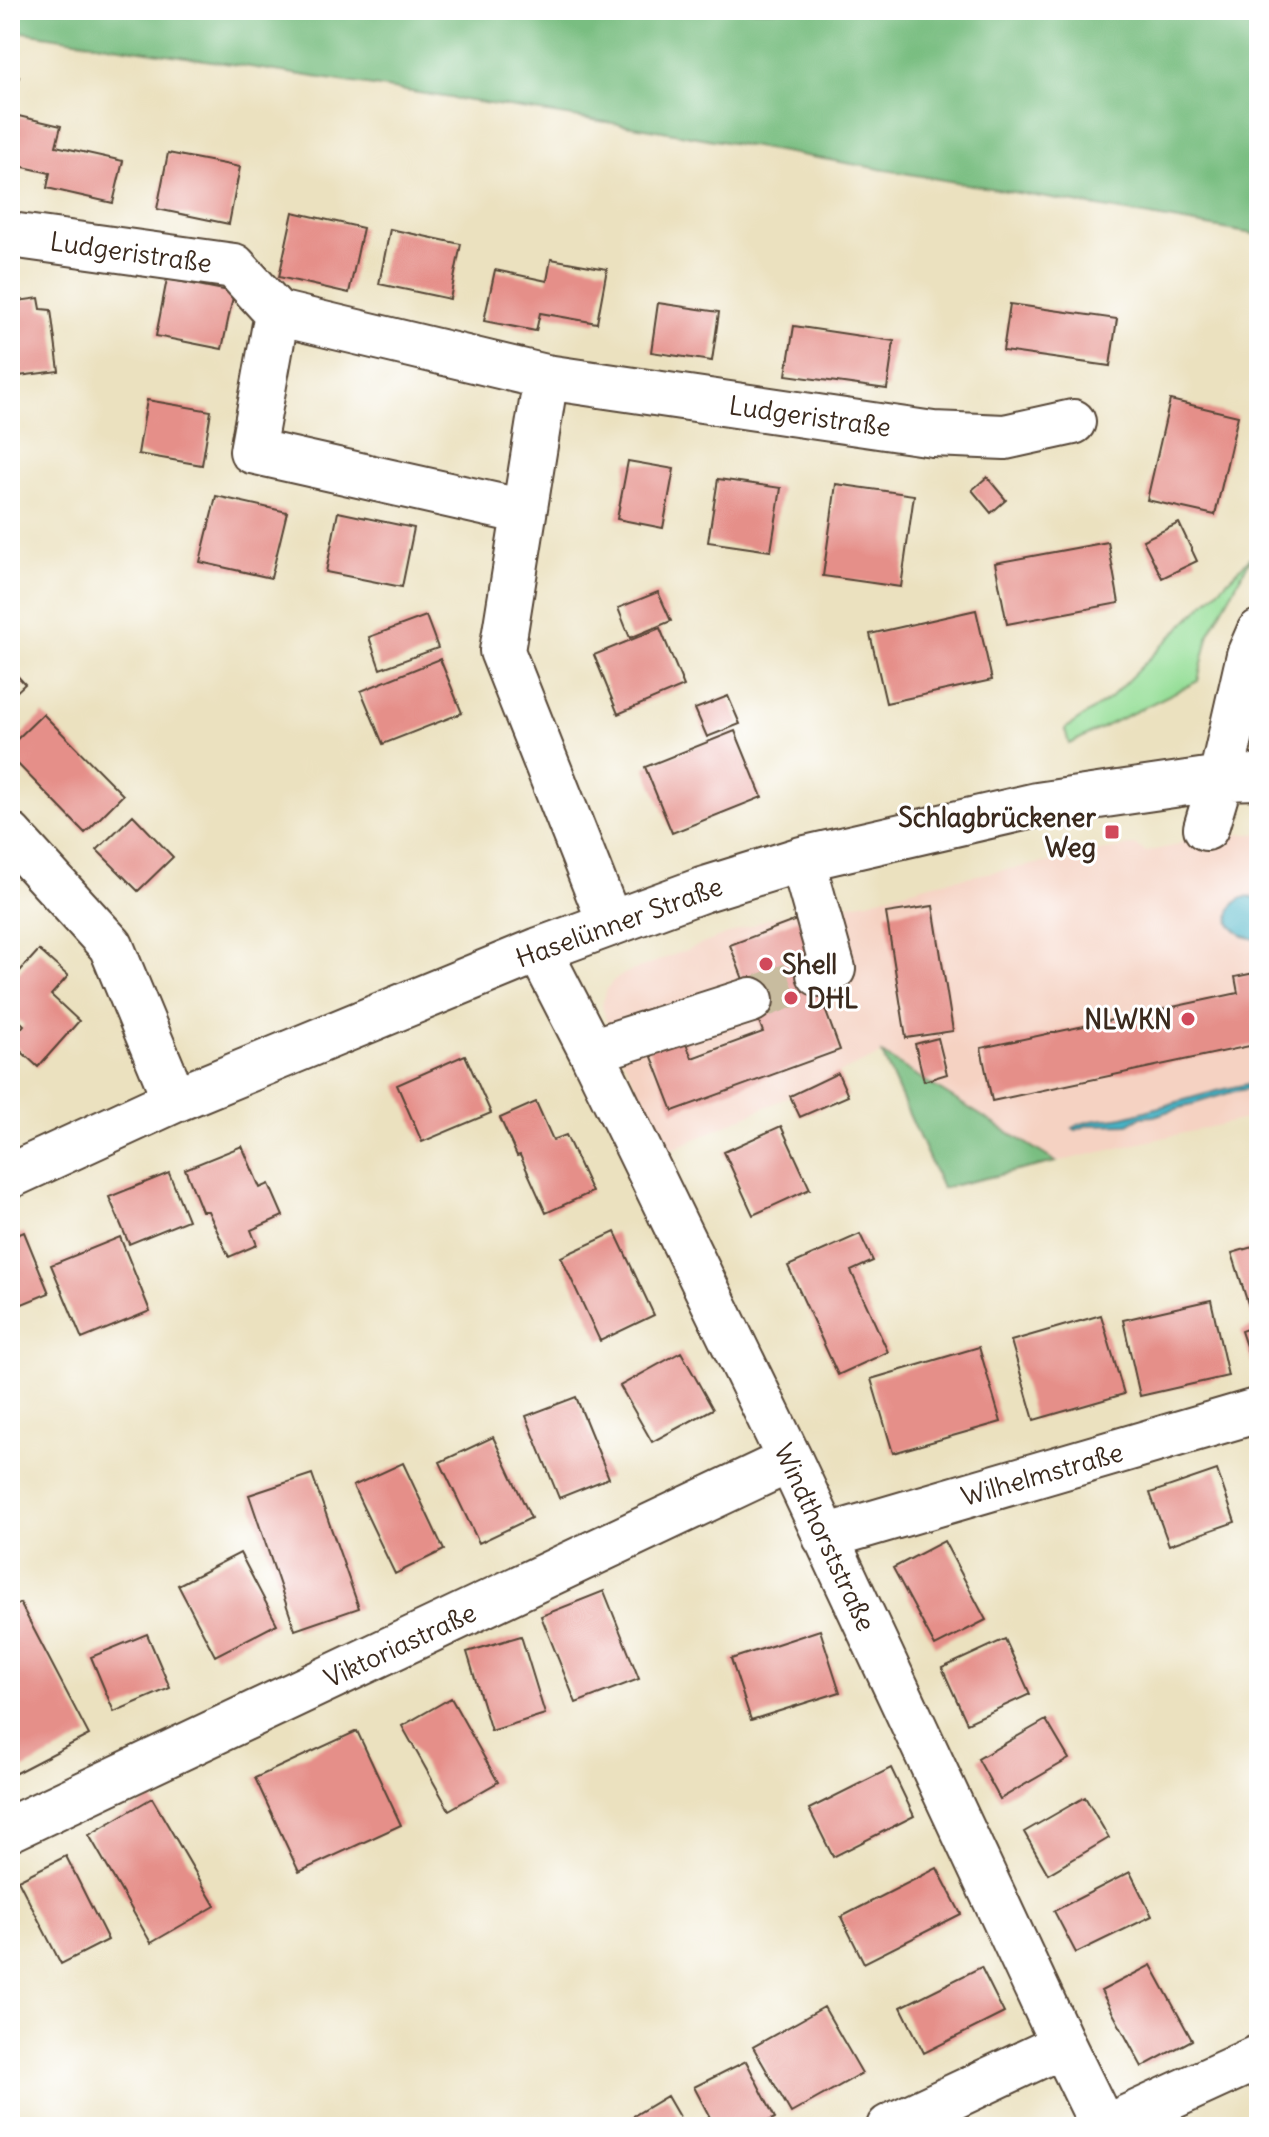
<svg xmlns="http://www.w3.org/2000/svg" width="1269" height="2137" font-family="Delius,sans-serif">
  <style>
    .built { fill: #f5d2c2 }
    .green { fill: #97df99; stroke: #69845c; stroke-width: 2 }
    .forest { fill: #79be81; stroke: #5a7450; stroke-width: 2 }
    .water { fill: #47b2c5; stroke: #416e72; stroke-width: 2 }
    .building { fill: #e58f89 }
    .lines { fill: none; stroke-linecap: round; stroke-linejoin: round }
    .minor-tunnel { stroke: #c8bc9f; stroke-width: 44; stroke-dasharray: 44 22; stroke-linecap: butt }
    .minor-casing { stroke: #554536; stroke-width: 48 }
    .minor { stroke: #fff; stroke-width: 44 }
    .poi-dot { fill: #d1495b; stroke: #fff; stroke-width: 3 }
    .labels { text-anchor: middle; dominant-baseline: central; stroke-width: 6; stroke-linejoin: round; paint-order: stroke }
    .street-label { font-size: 26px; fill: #3b2a1e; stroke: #fff }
    .poi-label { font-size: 26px; font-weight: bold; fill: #3b2a1e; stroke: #fff; text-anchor: end }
  </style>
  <rect width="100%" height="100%" fill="#fff"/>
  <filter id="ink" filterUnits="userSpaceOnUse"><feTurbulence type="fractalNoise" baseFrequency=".0125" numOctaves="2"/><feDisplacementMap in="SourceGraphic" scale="16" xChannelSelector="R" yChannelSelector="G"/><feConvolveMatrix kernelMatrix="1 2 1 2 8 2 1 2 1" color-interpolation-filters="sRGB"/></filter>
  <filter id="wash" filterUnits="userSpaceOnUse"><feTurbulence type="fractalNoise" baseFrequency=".006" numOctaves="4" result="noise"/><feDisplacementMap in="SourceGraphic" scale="32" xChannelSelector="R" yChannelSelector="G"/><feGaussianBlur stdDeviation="1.8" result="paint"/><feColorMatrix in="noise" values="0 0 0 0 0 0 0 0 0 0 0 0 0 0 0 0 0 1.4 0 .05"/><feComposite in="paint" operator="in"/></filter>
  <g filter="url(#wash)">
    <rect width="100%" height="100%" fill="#ebe1bf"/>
    <path class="built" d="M1242,834h17v282l-317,72 -60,-134 -213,97 -59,-118 -8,-27 4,-15 7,-10 13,-8 147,-56 95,-16 70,-19 116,-21 41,-9 40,-7 11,7 31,-7 7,-5z"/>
    <path class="green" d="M1252,556l-43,77 -11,48 -129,63 -4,-15 45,-31z"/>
    <path class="forest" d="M10,10h1249v225l-614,-107 -635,-98z
      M882,1054l174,108 -114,26z"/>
    <path class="water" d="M1246,897l13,1v42l-16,-4 -13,-12c-2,-13 2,-23 16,-27z
      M1259,1082v5l-24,4 -81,25 -14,1 -12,7 -40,1 -12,5 -3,-2c17,-11 36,-7 54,-12 44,-11 87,-27 132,-34z"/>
    <g id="blocks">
      <path class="building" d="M10,74l9,3 -8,35h-1z
        M10,114l51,12 -5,20 67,15 -10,42 -66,-15 3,-15 -40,-9z
        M168,153l72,14 -11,57 -72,-15z
        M293,212l70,16 -14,65 -70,-16z
        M390,229l71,15 -11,55 -71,-15z
        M551,259l56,10 -10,54 -57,-10 -4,18 -52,-10 11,-51 52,11z
        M167,279l67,13 -12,57 -66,-13z
        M39,298l2,11 10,1 8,61 -49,6v-75z
        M658,303l61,9 -7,49 -61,-9z
        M1010,304l107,15 -7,47 -107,-15z
        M794,326l100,15 -7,48 -101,-14z
        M147,400l64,11 -9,54 -64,-11z
        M1170,400l68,16 -23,99 -68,-15z
        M628,461l46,8 -11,59 -46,-9z
        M987,477l19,23 -15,13 -19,-23z
        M718,479l63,9 -10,63 -63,-9z
        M836,484l78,11 -13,92 -78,-11z
        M216,496l71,16 -16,66 -71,-16z
        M338,512l76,16 -12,59 -76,-15z
        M1179,523l18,38 -35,17 -19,-38z
        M1108,542l11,61 -112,21 -12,-61z
        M658,592l13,29 -41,17 -12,-30z
        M976,610l16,70 -106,23 -16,-69z
        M426,616l12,32 -58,21 -11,-32z
        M660,628l24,58 -66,28 -24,-59z
        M440,659l22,54 -79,31 -22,-53z
        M10,668l15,16 -15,14z
        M728,696l12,28 -33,13 -12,-28z
        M43,714l80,81 -38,38 -75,-77v-10z
        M735,731l27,66 -90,36 -27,-66z
        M133,815l40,42 -35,34 -41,-41z
        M933,906l20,125 -47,7 -20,-125z
        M799,919l33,87 -7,3 15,41 -167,61 -24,-62 34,-12 9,21 71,-26 -33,-87z
        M39,950l29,26 -17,19 28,26 -41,46 -28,-26 14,-16 -14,-13v-30z
        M1259,972v72l-267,57 -11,-53 257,-55 -3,-16z
        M938,1038l9,36 -23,7 -9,-37z
        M465,1055l26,58 -69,29 -25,-57z
        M838,1073l10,23 -48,21 -10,-21z
        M536,1102l17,38 13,-5 26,57 -46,21 -26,-58 -3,1 -17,-38z
        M781,1126l29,63 -57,26 -29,-63z
        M242,1146l18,42 9,-4 14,32 -32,14 6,15 -28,12 -21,-46h-6l-17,-42z
        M169,1173l19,47 -59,24 -20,-47z
        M24,1232l25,61 -39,16v-71z
        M615,1232l39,83 -54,26 -39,-84z
        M860,1234l13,27 -22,10 37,81 -50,23 -50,-109z
        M120,1237l30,74 -68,28 -31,-74z
        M1259,1245v117l-7,2 -11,-33 14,-5 -23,-73z
        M1211,1300l17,76 -88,20 -17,-76z
        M1101,1315l23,79 -90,26 -23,-79z
        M979,1347l22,75 -108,31 -22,-74z
        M681,1352l32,57 -61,33 -32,-56z
        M576,1397l33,81 -50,20 -33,-82z
        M493,1437l38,81 -52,25 -39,-81z
        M403,1463l41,87 -49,24 -42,-88z
        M1217,1470l18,52 -66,23 -19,-52z
        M312,1474l47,134 -64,22 -46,-135z
        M944,1541l42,79 -51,26 -42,-78z
        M240,1553l37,71 -62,32 -37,-71z
        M604,1591l35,88 -63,24 -35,-87z
        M20,1603l69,132 -79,41v-168z
        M820,1630l20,62 -89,28 -20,-61z
        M147,1634l23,54 -56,24 -23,-55z
        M521,1636l24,78 -54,17 -24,-79z
        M1005,1639l25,55 -63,29 -25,-55z
        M451,1698l47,84 -49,28 -47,-84z
        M1046,1720l23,39 -69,40 -22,-40z
        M357,1731l44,94 -102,47 -44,-94z
        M891,1768l23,48 -81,41 -24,-48z
        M1085,1797l24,41 -61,36 -24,-42z
        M152,1798l63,108 -64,37 -62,-108z
        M66,1856l42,84 -47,24 -43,-84z
        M937,1868l24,46 -97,49 -23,-46z
        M1130,1872l22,44 -76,37 -22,-42z
        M1151,1965l41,75 -50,27 -41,-76z
        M981,1967l23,46 -80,40 -23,-46z
        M824,2007l38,66 -71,40 -38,-66z
        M746,2061l29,57 -19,9h-41l-21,-40z
        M667,2096l18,31h-61l-2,-4z"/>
    </g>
  </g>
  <g filter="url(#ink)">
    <use href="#blocks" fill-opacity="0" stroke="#554536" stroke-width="2"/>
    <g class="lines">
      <path class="minor-tunnel" d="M751,1000l68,-26"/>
      <g class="minor-casing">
        <path id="minor" d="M11,235l223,31 43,47 269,64 387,57 72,3 68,-15
          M277,313l-25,138 272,61
          M546,377l-44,274 108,272
          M1206,828l15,-50 28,-123 10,-23
          M10,835l101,111 64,154
          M802,859l31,110 -14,5
          M539,950l52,101 199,409 273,585 40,82
          M591,1051l160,-51
          M10,1176l165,-76 364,-150 163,-60 100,-31 235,-54 184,-27 38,-1
          M825,1537l434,-127
          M10,1829l780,-369
          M889,2127l174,-82
          M1106,2127l153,-70"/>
      </g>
      <use href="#minor" class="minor"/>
    </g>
  </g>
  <g class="poi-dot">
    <rect x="1104" y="824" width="16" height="16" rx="4"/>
    <circle cx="766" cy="964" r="8"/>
    <circle cx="791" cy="998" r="8"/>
    <circle cx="1188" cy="1019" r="8"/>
  </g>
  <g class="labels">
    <g class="street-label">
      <text transform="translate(131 252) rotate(8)">Ludgeristraße</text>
      <text transform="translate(810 416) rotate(8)">Ludgeristraße</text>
      <text transform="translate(619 922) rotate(-20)">Haselünner Straße</text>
      <text transform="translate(1042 1474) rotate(-16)">Wilhelmstraße</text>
      <text transform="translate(825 1537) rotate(65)">Windthorststraße</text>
      <text transform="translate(400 1645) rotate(-25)">Viktoriastraße</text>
    </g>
    <g class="poi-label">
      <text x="1096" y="817">Schlagbrückener<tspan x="1096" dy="30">Weg</tspan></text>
      <text x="782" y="964" text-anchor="start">Shell</text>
      <text x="807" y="998" text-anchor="start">DHL</text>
      <text x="1172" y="1019">NLWKN</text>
    </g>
  </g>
  <rect width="1269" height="2137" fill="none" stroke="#fff" stroke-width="40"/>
</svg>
